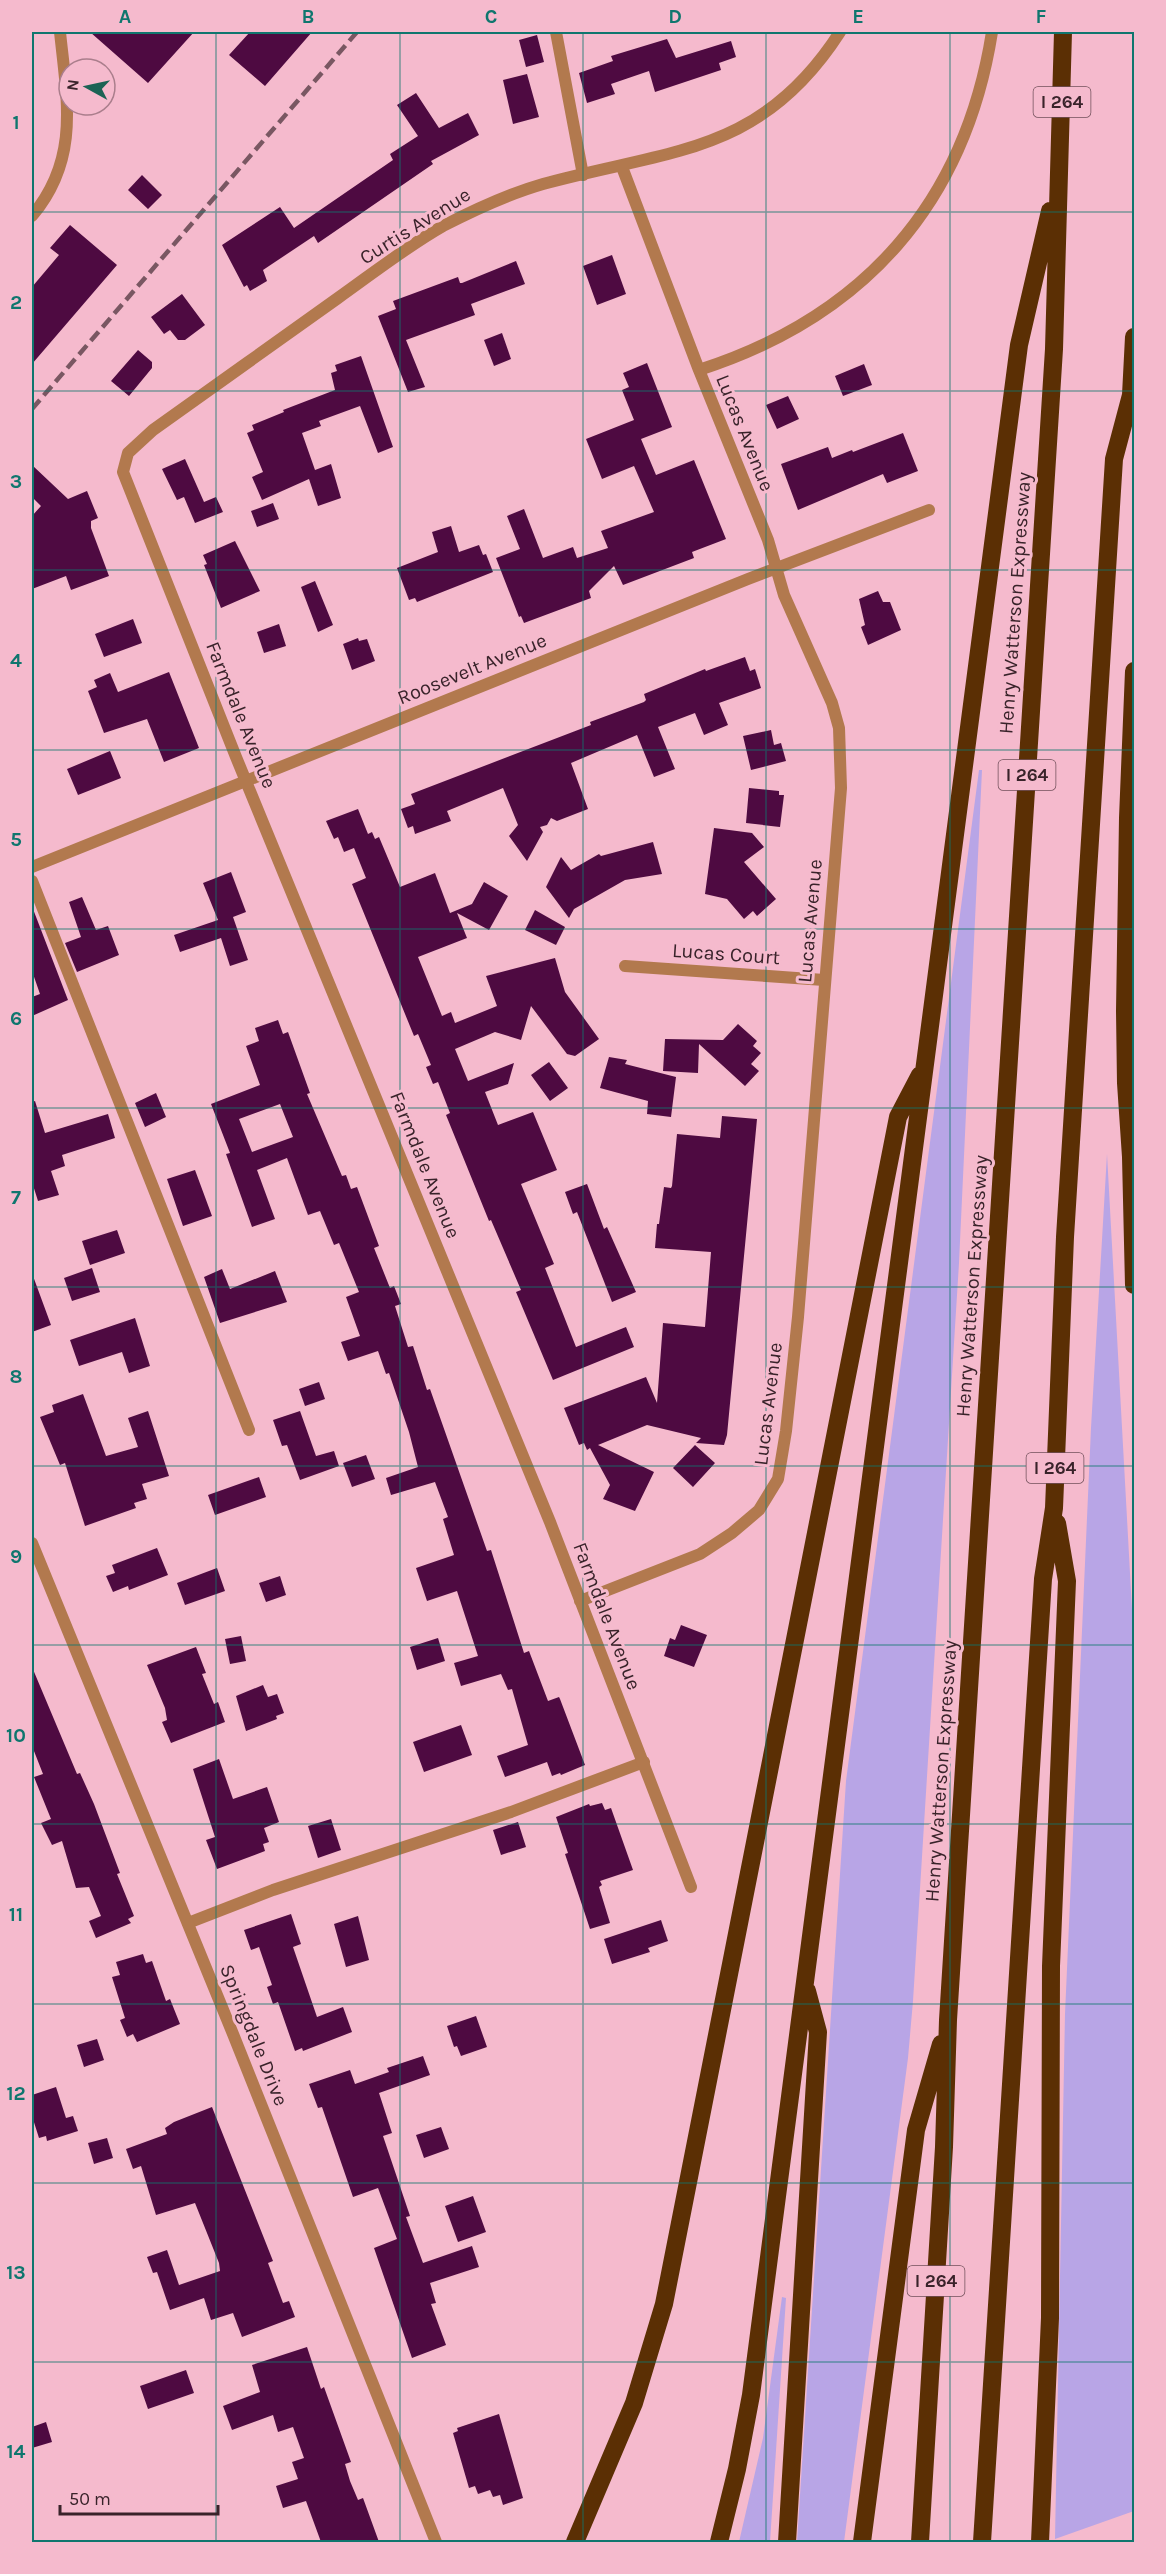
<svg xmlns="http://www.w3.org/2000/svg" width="1166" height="2574" font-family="Karla,sans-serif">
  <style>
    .green { fill: #b8a5e6 }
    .building { fill: #4e0a41; fill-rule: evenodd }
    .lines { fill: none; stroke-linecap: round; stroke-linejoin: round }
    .lane { stroke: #b2794e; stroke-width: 12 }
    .street { stroke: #b2794e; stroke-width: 12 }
    .highway { stroke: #5b2f04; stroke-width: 18 }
    .rail { stroke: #795762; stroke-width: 4.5; stroke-dasharray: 12 6; stroke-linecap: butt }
    .grid { fill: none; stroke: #0f766e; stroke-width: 1.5; stroke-opacity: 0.55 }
    .labels { text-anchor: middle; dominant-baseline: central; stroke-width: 6; stroke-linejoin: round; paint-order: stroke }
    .shield { fill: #f5bacd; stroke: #71505b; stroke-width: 1.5 }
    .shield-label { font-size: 18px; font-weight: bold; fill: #39232a }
    .street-label { font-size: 20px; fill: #39232a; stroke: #f5bacd }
    .neatline { fill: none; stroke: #0f766e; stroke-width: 2 }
    .grid-label { font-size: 20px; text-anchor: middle; font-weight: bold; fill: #0f766e }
  </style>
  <rect width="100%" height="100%" fill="#f5bacd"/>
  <path class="green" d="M979,770h3l-23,493 -46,738 -5,57 -64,484h-47l49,-761z
    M1107,1154l27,492v865l-79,28 10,-525 26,-586z
    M782,2297l4,1 -16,244h-31l24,-104z"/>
  <path class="building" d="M90,32h104l-46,51z
    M250,32h62l-47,54 -36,-31z
    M537,35l7,27 -18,5 -7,-27z
    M667,39l9,19 55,-17 5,16 -17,6 2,7 -66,22 -6,-21 -38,13 4,10 -28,9 -8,-30 34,-12 -2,-5z
    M527,74l12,43 -26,7 -10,-44z
    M416,93l23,35 29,-15 11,22 -48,26 2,3 -115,79 -4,-7 -51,34 4,11 -17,10 -3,-6 -3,2 -22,-42 58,-38 14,21 99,-68 -3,-6 28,-18 -21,-31z
    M142,175l20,20 -14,14 -20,-19z
    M70,225l47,40 -85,99v-77l27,-32 -9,-7z
    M612,255l14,39 -29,11 -14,-39z
    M516,261l9,23 -54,20 4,11 -69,25 19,47 -17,5 -30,-76 18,-7 -3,-8 65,-24 2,6h2z
    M182,294l23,31 -20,15h-7l-8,-10 -6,4 -13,-17z
    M502,333l9,26 -17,7 -10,-26z
    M138,350l14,12v6l-23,28 -18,-15z
    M361,356l32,91 -15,6 -18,-47 -41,15 2,5 -19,7 13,37 16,-6 10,34 -23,8 -9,-27 -47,21 -10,-23 11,-5 -16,-39 7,-3 -2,-5 32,-13 -1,-2 52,-20 -4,-17 6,-2 -2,-6z
    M647,363l25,64 -31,12 15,36 38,-15 32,79 -34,13 2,6 -71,27 -9,-19 -25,25 2,7 -67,25 -3,-7 -2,1 -23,-59 24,-9 -13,-33 17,-7 19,49 30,-11 4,11 31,-10 -7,-17 53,-19 -20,-46 -32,13 -16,-40 48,-19 -12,-30 7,-3 -6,-14z
    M864,364l8,21 -29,11 -8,-20z
    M788,396l11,23 -22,10 -11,-24z
    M903,433l15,38 -31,12 -4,-9 -85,36 -17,-46 47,-17 4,11 20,-8 1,2z
    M185,459l19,43 12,-5 7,15 -28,11 -11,-26 -7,3 -15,-31z
    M32,465l36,34 19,-8 11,27 -7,3v7l18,48 -38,14 -5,-14 -34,13v-73l9,-10 -9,-9z
    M273,503l6,16 -22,8 -6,-16z
    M451,526l8,26 20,-7 4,10 3,-1 7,18 -76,30 -2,-4 -6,2 -12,-32 41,-16 -6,-20z
    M235,541l25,50 -39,17 -17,-43 3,-1 -4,-9z
    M315,581l18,44 -15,7 -17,-45z
    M878,591l5,11h7l11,28 -33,15 -7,-18 4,-2 -6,-26z
    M133,619l9,24 -38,14 -9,-23z
    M279,624l7,22 -22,7 -7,-21z
    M358,638l1,3 8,-2 8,22 -23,9 -9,-26z
    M745,657l5,14 5,-2 6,19 -42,15 9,22 -24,10 -9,-22 -37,14 17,42 -21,8 -17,-42 -66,28 17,46 -31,12 -6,-3 -4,7 -7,2 3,5 -16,29 -18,-25 9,-11 -15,-37 -56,23 4,10 -36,13 -2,-8 -5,2 -7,-19 14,-5 -4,-10 180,-69 -1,-3 54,-20 2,-2 -2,-6 61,-25 1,2z
    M169,672l30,76 -35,14 -17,-43 -43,14 -16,-42 9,-4 -3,-7 16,-7 8,19z
    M771,730l3,15 7,-2 5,18 -35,9 -8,-34z
    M110,751l11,27 -43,17 -11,-26z
    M749,788l30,3v4h5l-4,32 -34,-4z
    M358,809l10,25 4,-2 3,7 4,-2 21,50 35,-14 15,40 22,-9 12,-22 24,14 -19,34 -32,-17 10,25 -49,19 24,59 9,-4 4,11 42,-17 -11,-30 69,-18 10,34 34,47 -24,17 -8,-2 -36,-48 -10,34 -26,-8 -40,17 13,32 46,-18 -6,21 -23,8 13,33 35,-13 24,58 -36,14 33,80 -9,4 31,79 50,-20 8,20 -81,33 -37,-88 5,-2 -30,-70 -2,1 -43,-106 4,-2 -12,-31 -5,2 -7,-17 5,-2 -13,-31 -4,2 -62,-152 14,-6 -12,-30 -10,4 -6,-15 -4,2 -8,-18z
    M714,828l38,5 12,14 -20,15 32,37 -19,17 -4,-5 -9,8 -17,-20 -22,-5z
    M653,842l9,32 -37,6 -51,29 -5,9 -23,-31 15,-30 10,13 28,-16 2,2z
    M231,872l15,40 -13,5 15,43 -18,6 -9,-28 -41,14 -6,-17 44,-15 -15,-37z
    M82,897l14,33 12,-4 11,29 -42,17 -12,-29 16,-6 -12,-35z
    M33,909l35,91 -36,16v-19l8,-3 -8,-23z
    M535,910l30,17 -9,18 -31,-15z
    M278,1020l5,14 5,-2 22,61 -3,1 35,82 4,-1 5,14 6,-2 22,59 -5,2 16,40 4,-2 7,18 -6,2 13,41 5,-1 14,44 3,-1 57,162 4,-1 33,103 5,-2 19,50 11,-4 1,2 25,66 -24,10 -1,-2 -8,3 -5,-14 -42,15 -8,-21 31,-11 -16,-56 -4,1 -7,-16 -40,12 -7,-23 24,-7 -21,-65 -30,10 -11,-33 38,-13 -11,-36 5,-2 -13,-35 -44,13 -5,-17 32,-11 -9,-35 -20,-59 -3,1 -8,-23 -30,10 -7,-19 19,-6 -14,-39 13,-5 -20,-49 -5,2 -14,-34 -12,4 -21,-57 -30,12 18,49 -23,8 -26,-73 4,-1 -19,-49 49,-19 -14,-39 13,-5 -4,-13zM280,1104l13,33 -41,15 -13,-33z
    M738,1024l19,17 -4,5 8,7 -10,11 8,7 -14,15 -46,-42 -1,29 -35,-2 2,-32 58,1z
    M609,1057l18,3 -2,4 51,13 -5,40 -24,-3 1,-13 -48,-13z
    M549,1062l19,26 -18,13 -19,-26z
    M156,1093l10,24 -21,10 -10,-24z
    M35,1101l10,32 63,-19 7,24 -53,17 3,11 -14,5 8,24 -21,6 -6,-19v-80z
    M722,1116l35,3 -30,316 -3,10 -28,-2 5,-5 -54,-13 -49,20 56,27 -19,39 -32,-12 7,-14 -20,-37 -3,2 -3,-7 -5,2 -15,-37 82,-31 11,26 6,-80 42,4 6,-75 -56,-4 2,-24h2l5,-37 7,1 1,-2 5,-52 43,4z
    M195,1170l17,46 -29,10 -16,-47z
    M587,1184l17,45 3,-2 29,65 -24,10 -35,-90 -4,2 -8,-22z
    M117,1230l8,23 -35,12 -8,-24z
    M92,1268l8,24 -28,9 -8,-23z
    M222,1269l8,20 45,-18 12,31 -67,21 -16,-46z
    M33,1276l18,49 -19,7v-55z
    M135,1318l15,48 -21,7 -7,-21 -43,14 -9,-26z
    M319,1382l6,17 -20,7 -6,-17z
    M83,1394l23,62 32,-9 -10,-29 20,-7 21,65 -27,8 5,15 -13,4 2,5 -51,18 -20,-63 -5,2 -20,-48 14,-5 -2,-7z
    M300,1411l16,45 18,-5 5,15 -39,14 -13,-35 -5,1 -9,-26z
    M695,1445l20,18 -22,24 -20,-19z
    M366,1455l9,24 -23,8 -9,-24z
    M259,1477l7,20 -51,18 -7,-20z
    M157,1548l11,27 -39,15 -1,-4 -15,6 -7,-16 9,-3 -3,-8z
    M217,1568l8,23 -40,14 -8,-22z
    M280,1576l6,19 -20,7 -7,-19z
    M681,1625l26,10 -13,32 -30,-11 6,-18 5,2z
    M241,1636l5,25 -16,3 -5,-25z
    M438,1638l7,23 -28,9 -7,-23z
    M196,1647l10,26 -4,1 12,30 4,-2 7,20 -54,21 -9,-21 5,-2 -2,-12 -18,-43z
    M32,1667l45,107 3,-1 14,31 26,69 -3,1 17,42 -6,3 3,4 -35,15 -7,-17 12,-5 -12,-29 -13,1 -14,-47 -10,4 -11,-22 10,-4 -17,-42 9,-3 -11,-28z
    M263,1685l5,12 9,-3 7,19 -8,3 1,3 -31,12 -10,-35z
    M461,1725l11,30 -48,17 -11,-30z
    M219,1759l14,40 34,-12 12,35 -15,6 5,14 -6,2 2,7 -48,18 -11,-29 9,-3 -22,-68z
    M602,1803l3,7 6,-2 22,62 -33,11 2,4 -3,2 11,36 -20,6 -25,-75 3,-1 -12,-36 33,-13 1,2z
    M331,1819l10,31 -23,8 -10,-32z
    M518,1822l8,25 -25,8 -8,-25z
    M291,1914l10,30 -8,3 24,70 26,-10 9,25 -49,19 -1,-3 -7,3 -17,-49 -5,2 -6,-17 5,-2 -13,-38 -8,3 -7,-20z
    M358,1916l11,44 -23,7 -12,-43z
    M661,1920l7,21 -20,7 2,4 -38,12 -8,-25z
    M143,1954l3,9 6,-2 14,40 4,-2 10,25 -43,18 -4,-8 -6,3 -7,-17 5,-2 -13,-41 8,-2 -4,-13z
    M476,2016l11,31 -26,9 -4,-10 -3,1 -7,-21z
    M97,2039l7,21 -20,7 -7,-22z
    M423,2056l7,19 -51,18 13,40 -9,3 27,80 -4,1 17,46 49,-17 7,21 -49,16 6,20 -5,1 15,41 -34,13 -38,-110 23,-9 -19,-51 -25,9 -31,-90 -4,1 -9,-24 41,-14 5,14 34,-12 -2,-4z
    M56,2087l10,31 7,-2 5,15 -31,10 -1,-5 -7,2 -7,-22v-21z
    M212,2107l61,154 -5,2 15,40 6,-2 6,16 -53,20 -9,-24 -22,7 -7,-22 -34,12 -13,-38 -4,1 -6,-16 20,-7 12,35 41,-14 -1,-8 -24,-60 -39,12 -15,-49 -8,3 -7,-20 41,-15 -2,-6 9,-6z
    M441,2127l8,22 -25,9 -8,-23z
    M107,2138l6,20 -19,6 -6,-21z
    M473,2196l13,36 -28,10 -13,-36z
    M307,2347l14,42 3,-2 27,75 -6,2 5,17 8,19 5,-2 16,44h-58l-15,-41 -23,7 -7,-22 22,-7 -6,-17 12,-4 -11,-31 -15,5 -5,-17 -41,15 -9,-24 37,-14 -8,-27z
    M186,2370l8,23 -46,16 -8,-23z
    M499,2414l24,84 -20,7 -3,-10 -7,2 -3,-7 -12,4 -3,-8 -6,2 -16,-55 5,-2 -1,-3z
    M46,2422l6,20 -20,6v-21z"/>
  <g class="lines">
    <path class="lane" d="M556,32l27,143
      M32,881l217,549
      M188,1923l85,-33 238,-78 133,-50"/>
    <path class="street" d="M32,216c48,-57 35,-116 28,-184
      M699,370c165,-53 266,-167 293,-338
      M32,867l716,-288 181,-69
      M625,966l199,14
      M32,1543l201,491 203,508
      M580,1601l120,-47 32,-21 27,-23 19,-31 8,-48 12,-114 43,-529 -2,-60 -7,-25 -48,-108 -16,-55 -69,-170 -77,-203
      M691,1887l-141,-365 -314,-765 -113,-285 5,-19 25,-23c62,-44 123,-88 185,-132 34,-24 68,-51 105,-72 33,-17 65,-32 100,-42 127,-35 218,-29 297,-152"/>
    <path class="highway" d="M1134,671l-6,147 -3,193 1,72 5,74 3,128
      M575,2542l59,-139 30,-99 234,-1187 22,-42
      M719,2542l18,-73 14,-74 268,-2050 31,-134
      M787,2542l31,-510 -11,-41
      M862,2542l54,-412 25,-86
      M920,2542l24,-395 4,-127 106,-1671 9,-317
      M982,2542l61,-963 11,-71 11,-271 49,-778 17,-64 3,-58
      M1040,2542l10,-224 1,-352 16,-385 -10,-58"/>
    <path class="rail" d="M32,409l325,-377"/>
  </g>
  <path class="grid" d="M216,32v2510M400,32v2510M583,32v2510M766,32v2510M950,32v2510M32,212h1102M32,391h1102M32,570h1102M32,750h1102M32,929h1102M32,1108h1102M32,1287h1102M32,1466h1102M32,1645h1102M32,1824h1102M32,2004h1102M32,2183h1102M32,2362h1102"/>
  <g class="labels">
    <g class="shield">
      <rect x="1033.5" y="87" width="57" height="30" rx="4.5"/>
      <rect x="998.5" y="760" width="57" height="30" rx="4.5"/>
      <rect x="1026.5" y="1453" width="57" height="30" rx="4.5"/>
      <rect x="907.5" y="2266" width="57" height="30" rx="4.5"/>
    </g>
    <g class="shield-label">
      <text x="1062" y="102">I 264</text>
      <text x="1027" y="775">I 264</text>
      <text x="1055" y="1468">I 264</text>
      <text x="936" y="2281">I 264</text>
    </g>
    <g class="street-label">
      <text transform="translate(415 226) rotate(-32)">Curtis Avenue</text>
      <text transform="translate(745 433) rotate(68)">Lucas Avenue</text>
      <text transform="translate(1015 603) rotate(-86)">Henry Watterson Expressway</text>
      <text transform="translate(472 669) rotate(-22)">Roosevelt Avenue</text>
      <text transform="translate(241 715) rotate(68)">Farmdale Avenue</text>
      <text transform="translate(810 921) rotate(-85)">Lucas Avenue</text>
      <text transform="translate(726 954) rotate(4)">Lucas Court</text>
      <text transform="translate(425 1165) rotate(68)">Farmdale Avenue</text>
      <text transform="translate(972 1286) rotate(-86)">Henry Watterson Expressway</text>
      <text transform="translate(768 1404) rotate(-83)">Lucas Avenue</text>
      <text transform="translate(607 1616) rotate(69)">Farmdale Avenue</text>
      <text transform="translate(941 1771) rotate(-86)">Henry Watterson Expressway</text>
      <text transform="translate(254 2035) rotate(68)">Springdale Drive</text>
    </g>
  </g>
  <rect width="1166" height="2574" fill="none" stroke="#f5bacd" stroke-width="66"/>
  <g transform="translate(87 87) rotate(278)"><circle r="28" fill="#f5bacd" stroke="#aa7e8c" stroke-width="1.5"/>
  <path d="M0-4.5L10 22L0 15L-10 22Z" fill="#1c6355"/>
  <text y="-9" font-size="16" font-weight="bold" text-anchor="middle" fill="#39232a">N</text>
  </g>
  <path d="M60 2505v9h158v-9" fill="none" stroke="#39232a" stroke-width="3"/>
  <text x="69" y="2505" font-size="18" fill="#39232a" stroke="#f5bacd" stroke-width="4.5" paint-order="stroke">50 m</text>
  <rect x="33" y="33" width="1100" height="2508" class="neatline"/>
  <g class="grid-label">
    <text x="125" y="23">A</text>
    <text x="308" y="23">B</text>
    <text x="491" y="23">C</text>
    <text x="675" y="23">D</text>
    <text x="858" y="23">E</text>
    <text x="1041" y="23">F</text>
    <text x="16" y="129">1</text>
    <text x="16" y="309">2</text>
    <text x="16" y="488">3</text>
    <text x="16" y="667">4</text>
    <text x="16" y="846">5</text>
    <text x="16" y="1025">6</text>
    <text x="16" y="1204">7</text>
    <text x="16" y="1383">8</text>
    <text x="16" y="1563">9</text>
    <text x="16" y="1742">10</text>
    <text x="16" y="1921">11</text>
    <text x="16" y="2100">12</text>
    <text x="16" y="2279">13</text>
    <text x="16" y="2458">14</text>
  </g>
</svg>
